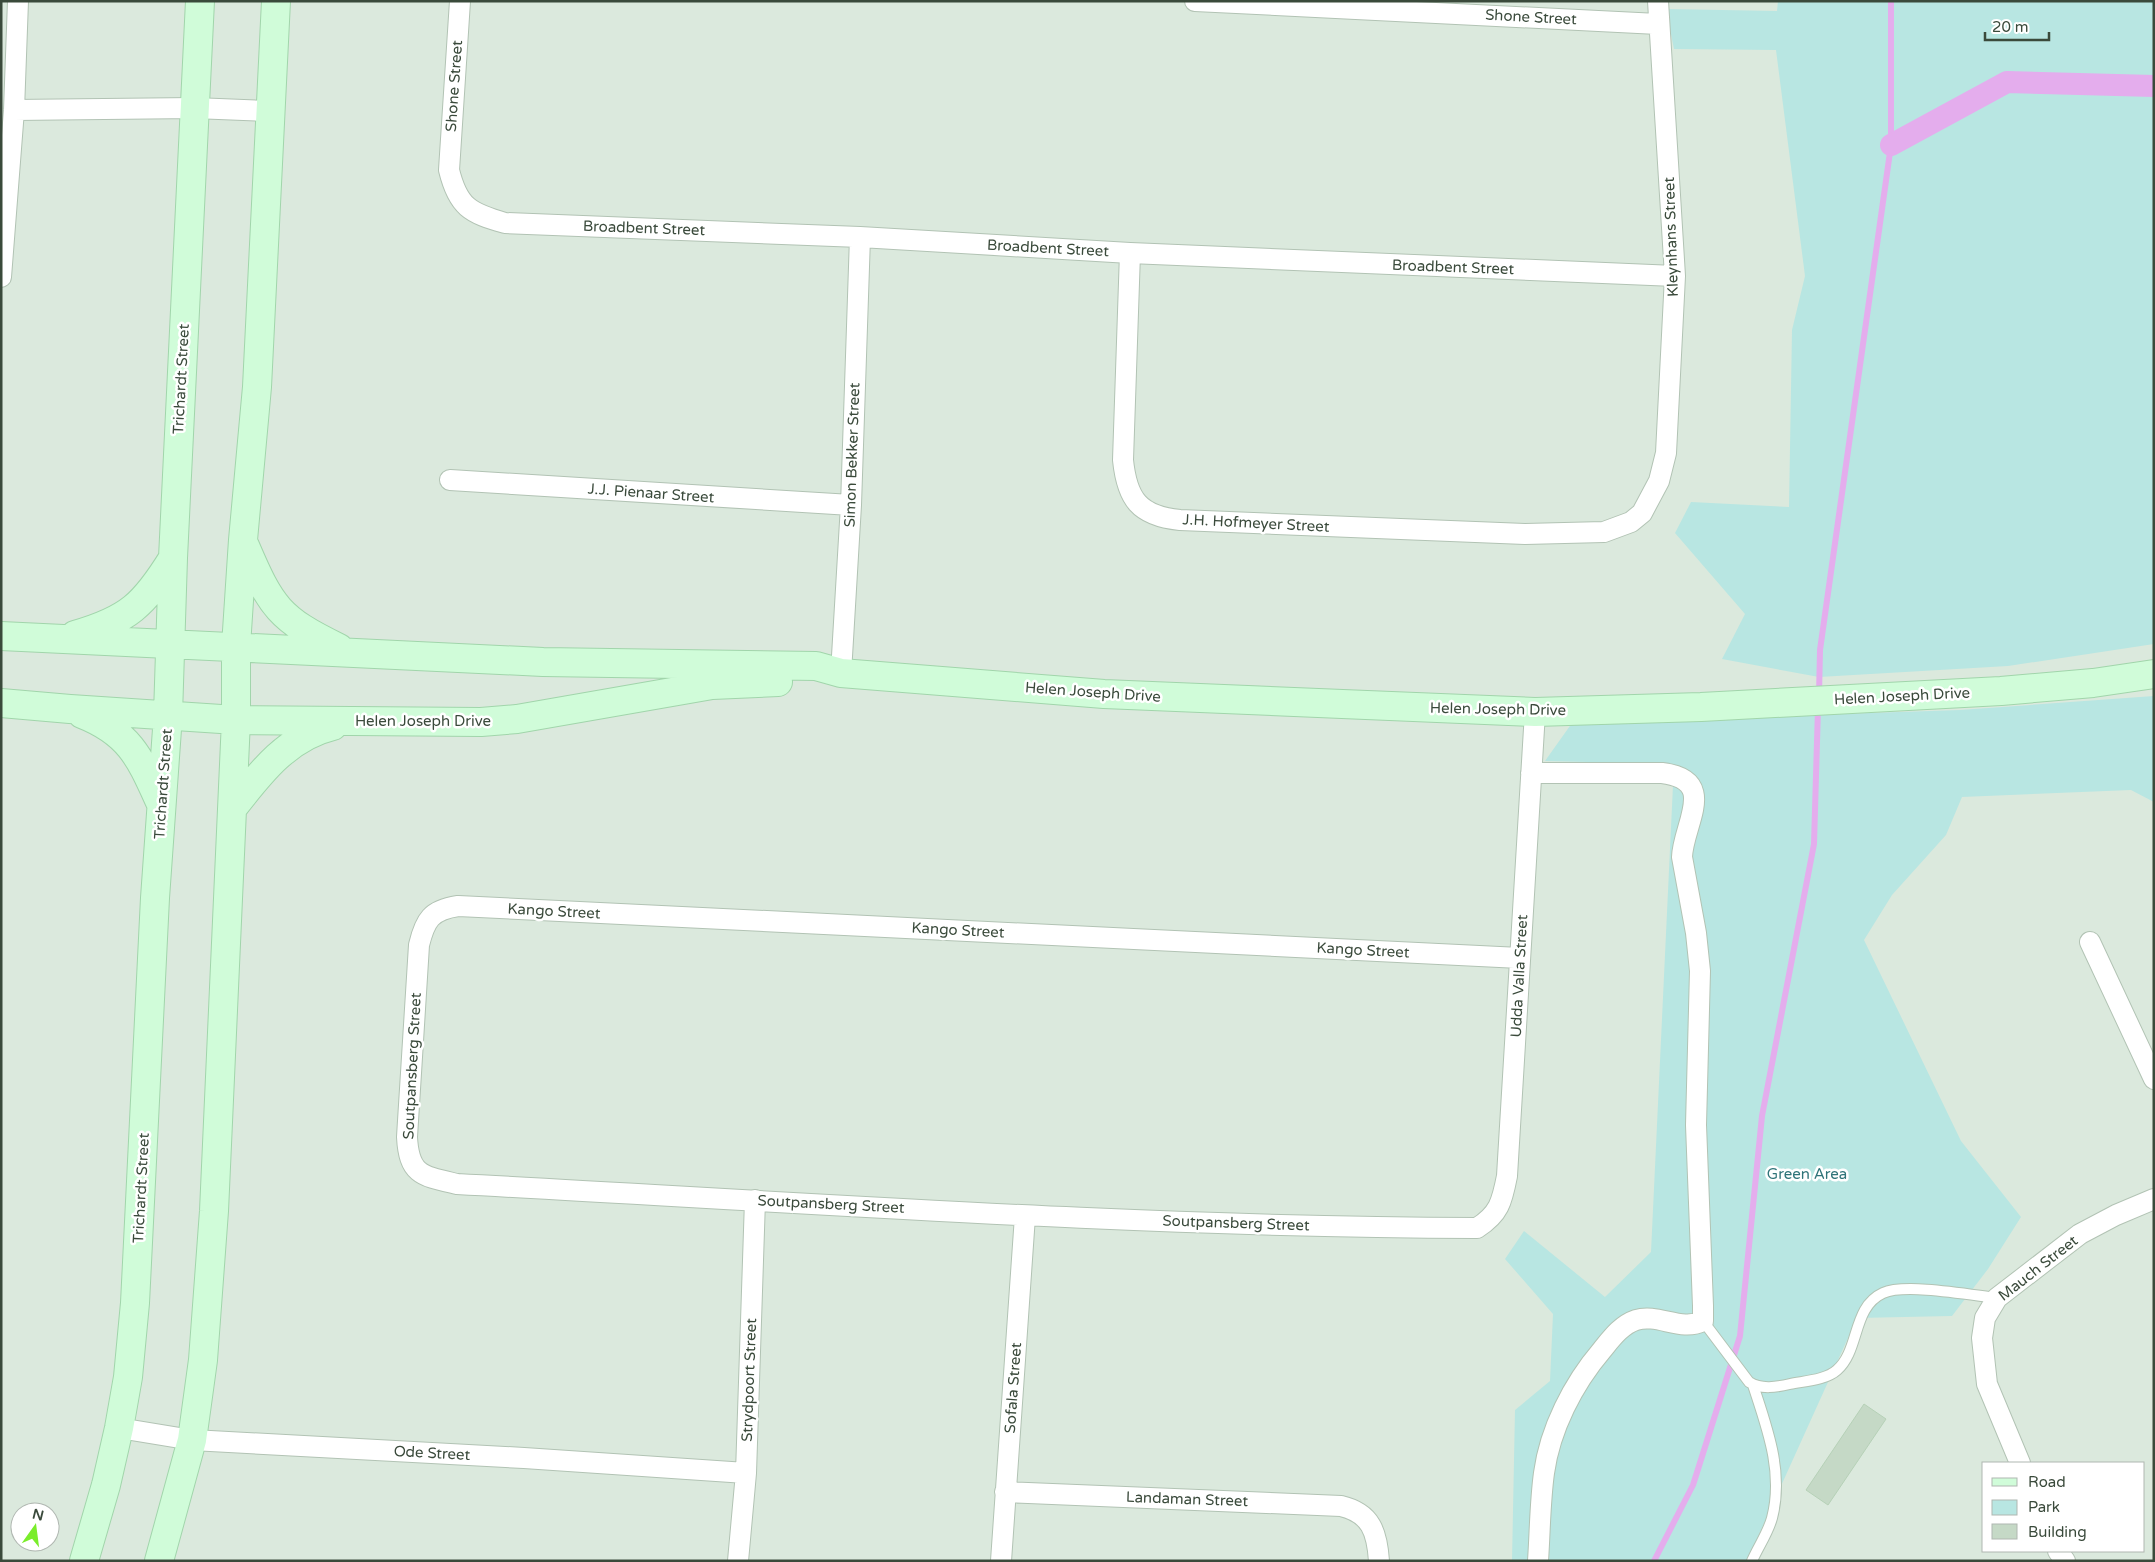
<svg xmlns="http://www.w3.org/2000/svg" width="2155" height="1562" font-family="'Varela Round',sans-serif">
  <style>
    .residential { fill: #dbe9dd; fill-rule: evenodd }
    .green { fill: #b8e6e2 }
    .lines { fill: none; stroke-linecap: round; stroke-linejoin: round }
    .stream { stroke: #e4aded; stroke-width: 6 }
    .canal { stroke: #e4aded; stroke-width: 22 }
    .building { fill: #c5d9c6; stroke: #b6d1b7 }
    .lane-casing { stroke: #b2c3b4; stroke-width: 12 }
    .street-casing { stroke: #b2c3b4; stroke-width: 22 }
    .secondary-casing { stroke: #a1d5ab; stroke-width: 30 }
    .lane { stroke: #fff; stroke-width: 10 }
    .street { stroke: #fff; stroke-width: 20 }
    .secondary { stroke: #d0fcd9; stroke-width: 28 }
    .labels { text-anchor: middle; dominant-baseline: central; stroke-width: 5; stroke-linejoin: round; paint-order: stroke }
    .street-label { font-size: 15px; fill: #3a4a3b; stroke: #fff }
    .park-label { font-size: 15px; fill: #2f7479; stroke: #fff }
  </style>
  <rect width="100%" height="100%" fill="#ecf5ee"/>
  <path class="residential" d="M1,1h2153v1560h-2153zM1984,1463h160v88h-160zM20,1512h30v30h-30z"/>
  <path class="green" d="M1778,1h376v643l-146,22 -189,11 -97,-18 23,-45 -70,-81 16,-31 98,5 3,-177 13,-54 -29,-226 -102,-1 -8,-40 111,2z
    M2154,696v106l-23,-12 -169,7 -16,38 -54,60 -28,45 97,201 60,76 -33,52 -36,47 -95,2 -110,243h-235l3,-151 35,-29 3,-67 -48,-55 19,-28 81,66 46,-45 23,-488 -129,-3 27,-38 388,-13z"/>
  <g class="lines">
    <path class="stream" d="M1819,695l1,-45 71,-505v-144
      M1654,1561l39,-76 47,-149 22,-220 52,-272 4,-136"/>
    <path class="canal" d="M1891,145l116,-63 147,4"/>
  </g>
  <path class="building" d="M1864,1404l22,15 -58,86 -22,-15z"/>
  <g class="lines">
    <g class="lane-casing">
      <path id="lane" d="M1703,1321l46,61c12,8 28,5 41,2 14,-3 36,-4 47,-14 23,-20 15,-63 46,-77 22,-10 88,2 114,5
        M1752,1561c6,-14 16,-28 20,-43 12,-46 -5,-90 -19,-133"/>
    </g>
    <g class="street-casing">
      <path id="street" d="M460,1l-11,169c9,37 21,43 56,53l355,14 270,16 545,23
        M1195,1l463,23
        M14,110l180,-2 75,3
        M1130,253l-7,207c4,39 16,56 57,60l345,14 79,-2 27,-10 11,-9 17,-32 7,-28 9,-177 -17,-275
        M1,277l13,-167 4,-109
        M450,480l401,25
        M841,673l10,-168 9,-268
        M1531,773h131c57,7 21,51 20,84l14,76 4,38 -4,154 7,181v15c-22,11 -45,-8 -67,-1 -15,5 -25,19 -34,30 -29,34 -52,79 -58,123 -4,29 -4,59 -6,88
        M2090,942l64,137
        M1520,958l-1062,-52c-27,4 -33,14 -39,39l-12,192c2,38 15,39 50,47 339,18 679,43 1020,44 22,-14 25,-26 30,-52l28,-464
        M119,1428l73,12 332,18 222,15
        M2020,1463l-33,-79 -5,-46 3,-20 12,-20 83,-64 36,-19 38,-16
        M1005,1492l336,14c30,7 36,26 38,55
        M2058,1551l7,10
        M738,1561l8,-88 9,-273
        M1001,1561l24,-345"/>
    </g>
    <g class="secondary-casing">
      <path id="secondary" d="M245,546c26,61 34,73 94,102
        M75,635c53,-15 69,-30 98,-77
        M1,636l542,26 273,4 25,7 263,21 431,18 166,-5 300,-16 92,-8 61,-9
        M1,703l69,6 166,11 245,2 36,-3 195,-34 66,-3
        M82,714c48,19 58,44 78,88
        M232,809c28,-36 55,-72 101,-83
        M84,1561l22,-76 13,-57 9,-51 7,-74 20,-405 13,-183 5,-157 27,-557
        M159,1561l33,-121 11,-80 11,-149 7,-156 15,-335v-74l7,-106 14,-153 19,-386"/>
    </g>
    <use href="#lane" class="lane"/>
    <use href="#street" class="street"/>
    <use href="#secondary" class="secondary"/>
  </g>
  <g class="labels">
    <g class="street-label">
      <text transform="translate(1531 17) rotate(3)">Shone Street</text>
      <text transform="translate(454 86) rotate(-86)">Shone Street</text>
      <text transform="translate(644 228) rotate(2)">Broadbent Street</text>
      <text transform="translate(1671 237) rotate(-92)">Kleynhans Street</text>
      <text transform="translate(1048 248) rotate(3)">Broadbent Street</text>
      <text transform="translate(1453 267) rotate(2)">Broadbent Street</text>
      <text transform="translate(181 379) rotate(-87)">Trichardt Street</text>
      <text transform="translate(852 455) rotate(-88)">Simon Bekker Street</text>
      <text transform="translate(651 493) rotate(4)">J.J. Pienaar Street</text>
      <text transform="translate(1256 523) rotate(3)">J.H. Hofmeyer Street</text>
      <text transform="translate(1093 692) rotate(4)">Helen Joseph Drive</text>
      <text transform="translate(1902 696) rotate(-3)">Helen Joseph Drive</text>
      <text transform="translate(1498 709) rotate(1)">Helen Joseph Drive</text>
      <text x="423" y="721">Helen Joseph Drive</text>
      <text transform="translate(163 784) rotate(-86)">Trichardt Street</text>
      <text transform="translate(554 911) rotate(3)">Kango Street</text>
      <text transform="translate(958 930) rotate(3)">Kango Street</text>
      <text transform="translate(1363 950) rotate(3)">Kango Street</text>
      <text transform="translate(1519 976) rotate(-87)">Udda Valla Street</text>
      <text transform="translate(412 1066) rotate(-87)">Soutpansberg Street</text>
      <text transform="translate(141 1188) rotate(-87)">Trichardt Street</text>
      <text transform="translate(831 1204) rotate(3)">Soutpansberg Street</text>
      <text transform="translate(1236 1223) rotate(2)">Soutpansberg Street</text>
      <text transform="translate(2038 1268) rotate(-38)">Mauch Street</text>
      <text transform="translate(749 1380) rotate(-88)">Strydpoort Street</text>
      <text transform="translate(1013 1388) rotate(-86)">Sofala Street</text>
      <text transform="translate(432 1453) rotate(3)">Ode Street</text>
      <text transform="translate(1187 1499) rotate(2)">Landaman Street</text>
    </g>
    <g class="park-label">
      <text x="1807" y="1174">Green Area</text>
    </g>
  </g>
  <rect width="2155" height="1562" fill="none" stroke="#3a4a3b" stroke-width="5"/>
  <rect x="1982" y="1462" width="162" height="90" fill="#ffffff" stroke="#b0b7b1"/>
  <rect x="1992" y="1478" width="25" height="8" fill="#d0fcd9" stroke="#b0b7b1"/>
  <text x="2028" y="1487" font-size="15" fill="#3a4a3b">Road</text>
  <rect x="1992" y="1500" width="25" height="15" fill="#b8e6e2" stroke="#b0b7b1"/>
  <text x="2028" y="1512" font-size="15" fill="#3a4a3b">Park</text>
  <rect x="1992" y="1524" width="25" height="15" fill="#c5d9c6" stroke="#b0b7b1"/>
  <text x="2028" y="1537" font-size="15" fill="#3a4a3b">Building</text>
  <g transform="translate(35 1527) rotate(14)"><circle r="24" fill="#ffffff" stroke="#b0b7b1"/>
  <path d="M0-4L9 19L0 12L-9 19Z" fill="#7aed2b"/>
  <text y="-8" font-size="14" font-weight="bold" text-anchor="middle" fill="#3a4a3b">N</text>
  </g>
  <path d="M1985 32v8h64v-8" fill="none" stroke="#3a4a3b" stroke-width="2.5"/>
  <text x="1992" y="32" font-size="15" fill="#3a4a3b" stroke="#ffffff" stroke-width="4" paint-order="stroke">20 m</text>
</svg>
